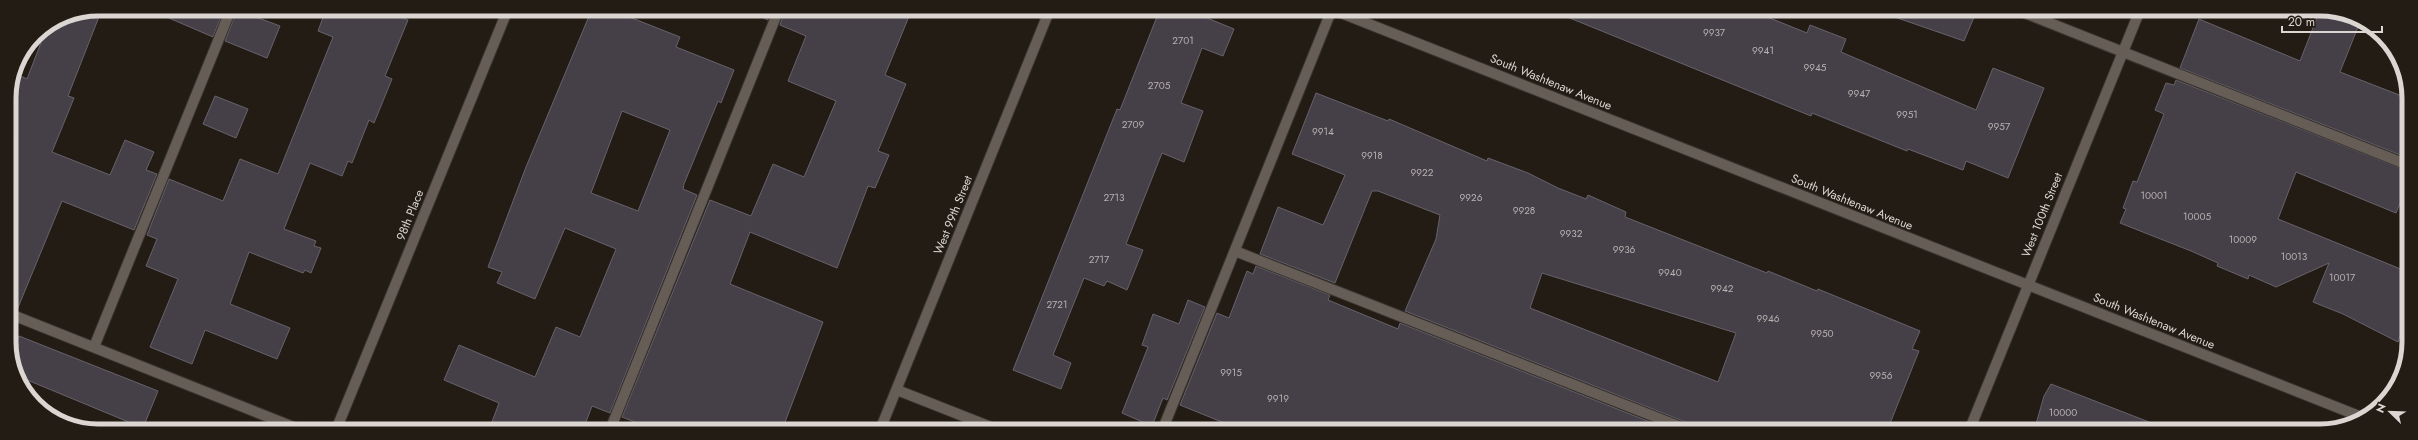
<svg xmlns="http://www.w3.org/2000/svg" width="2418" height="440" font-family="Jost,sans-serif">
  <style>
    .building { fill: #454048; stroke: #67626b; fill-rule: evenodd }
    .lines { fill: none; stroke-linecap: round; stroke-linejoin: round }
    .minor-casing { stroke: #3a3531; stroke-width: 12 }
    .minor { stroke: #665e56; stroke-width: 10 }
    .labels { text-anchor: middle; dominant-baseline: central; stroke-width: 3; stroke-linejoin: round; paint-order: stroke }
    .number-label { font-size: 10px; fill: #b6b0b0 }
    .street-label { font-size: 12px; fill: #dbd6d2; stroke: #231c15 }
    .rim { fill: none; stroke: #dbd6d2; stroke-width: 5 }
  </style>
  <rect width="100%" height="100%" fill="#231c15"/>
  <path class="building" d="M102,9l-34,87 6,2 -22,54 58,23 15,-35 29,12 -8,18 11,4 -23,56 -72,-29 -45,109 -7,-2 -1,-211 5,-24 13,6 20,-52 17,-11z
    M148,9h76l-11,28z
    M326,9h54l28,11 -23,56 7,3 -18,44 -5,-3 -17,43 -4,-2 -6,15 -32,-13 -26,66 32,12 -2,5 7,2 -10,25 -6,-3 -2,3 -54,-21 -19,52 60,24 -13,31 -72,-29 -13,34 -42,-17 28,-68 -32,-13 11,-27 -10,-4 22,-56 54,22 17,-42 38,15 55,-137 -15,-6z
    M592,9h17l71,28 -4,10 58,23 -13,33 -3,-2 -34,83 -1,5 14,6 -87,218 -18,-7 -9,24h-94l10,-27 -55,-23 15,-35 76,32 21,-50 24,10 36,-88 -51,-21 -30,71 -38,-16 5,-11 -14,-5 38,-100zM622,111l48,19 -32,81 -47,-18z
    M744,9h28l-4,11z
    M785,9h127l-27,66 21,9 -28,67 11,4 -14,33 -7,-2 -31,82 -87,-36 -20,52 93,38 -41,108h-127l-33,-13 88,-217 41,16 22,-52 31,13 32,-76 -48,-20 18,-45 -26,-11z
    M1160,9h25l49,20 -11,27 -21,-8 -21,55 22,8 -19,51 -22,-9 -36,91 17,6 -16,40 -20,-9 -3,5 -20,-8 -31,77 18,8 -10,26 -48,-19 104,-261 3,1z
    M237,10l43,16 -13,32 -42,-17z
    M1550,10h200l57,23 3,-8 36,14 -5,13 135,58 17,-42 51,20 -36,90 -42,-17 -3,9 -55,-21 -1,2 -95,-38 -1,3z
    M1887,10h90l-13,31 -78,-27z
    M2320,10h12l28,12 -20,50 67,26 1,60 -228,-90 19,-49 101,42z
    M2176,80l232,91v13l-12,29 -100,-41 -18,47 130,53v67l-8,-3 -2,6 -55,-28 -30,-12 16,-39 -53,24 -27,-12 -1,4 -31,-13 1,-3 -27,-12 -71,-28 6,-14 -3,-1 10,-27 4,1 27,-68 -9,-4 11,-27 8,2z
    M1316,93l72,28 1,-2 98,42 1,-3 40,15 30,15 28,11 2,-4 38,17 -1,5 142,56 1,-2 49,20 1,-2 102,42 -8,18 7,2 -32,80h-190l-4,-6 -288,-114 31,-72 4,-24 -62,-24h-6l-37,92 -75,-29 18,-47 45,18 22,-50 -53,-21zM1542,273l194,60 -18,49 -188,-74z
    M215,96l33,13 -12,29 -33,-14z
    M1256,266l74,29 -2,5 70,29 2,-6 273,108h-429l-64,-26 37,-92 12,5 18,-47 6,3z
    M1188,300l17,7 -38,93 -4,-2 -11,28 -30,-13 26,-66 -6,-2 11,-31 26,10z
    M19,336l139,55 -15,37 -123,-51 -9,-17z
    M2051,384l116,45v2h-133l10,-35z"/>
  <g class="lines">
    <g class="minor-casing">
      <path id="minor" d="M1331,9l1033,409
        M2017,10l391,155
        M1235,251l456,180
        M10,314l291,116
        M94,347l137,-338
        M897,390l104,41
        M336,430l172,-421
        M610,430l169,-421
        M880,430l170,-421
        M1162,431l170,-422
        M1969,431l171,-421"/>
    </g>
    <use href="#minor" class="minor"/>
  </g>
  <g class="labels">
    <g class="number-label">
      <text x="1714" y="32">9937</text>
      <text x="1183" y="40">2701</text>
      <text x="1763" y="50">9941</text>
      <text x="1815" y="67">9945</text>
      <text x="1159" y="85">2705</text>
      <text x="1859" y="93">9947</text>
      <text x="1907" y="114">9951</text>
      <text x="1133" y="124">2709</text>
      <text x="1999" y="126">9957</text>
      <text x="1323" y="131">9914</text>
      <text x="1372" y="155">9918</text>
      <text x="1422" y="172">9922</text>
      <text x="2154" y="195">10001</text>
      <text x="1114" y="197">2713</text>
      <text x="1471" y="197">9926</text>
      <text x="1524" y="210">9928</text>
      <text x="2197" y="216">10005</text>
      <text x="1571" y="233">9932</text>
      <text x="2243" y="239">10009</text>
      <text x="1624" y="249">9936</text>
      <text x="2294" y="256">10013</text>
      <text x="1099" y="259">2717</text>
      <text x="1670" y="272">9940</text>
      <text x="2342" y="277">10017</text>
      <text x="1722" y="288">9942</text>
      <text x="1057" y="304">2721</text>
      <text x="1768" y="318">9946</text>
      <text x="1822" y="333">9950</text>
      <text x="1231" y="372">9915</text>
      <text x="1881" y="375">9956</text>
      <text x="1278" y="398">9919</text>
      <text x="2063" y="412">10000</text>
    </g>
    <g class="street-label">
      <text transform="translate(1551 82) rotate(22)">South Washtenaw Avenue</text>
      <text transform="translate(1852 202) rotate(22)">South Washtenaw Avenue</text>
      <text transform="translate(410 215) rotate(-68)">98th Place</text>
      <text transform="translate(953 215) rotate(-68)">West 99th Street</text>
      <text transform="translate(2042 215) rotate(-68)">West 100th Street</text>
      <text transform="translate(2154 321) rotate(22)">South Washtenaw Avenue</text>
    </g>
  </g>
  <path d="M0 0H2418V440H0ZM98 16H2320A82 82 0 0 1 2402 98V342A82 82 0 0 1 2320 424H98A82 82 0 0 1 16 342V98A82 82 0 0 1 98 16Z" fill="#231c15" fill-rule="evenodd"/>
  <path class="rim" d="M98 16H2320A82 82 0 0 1 2402 98V342A82 82 0 0 1 2320 424H98A82 82 0 0 1 16 342V98A82 82 0 0 1 98 16Z"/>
  <g transform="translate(2390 412) rotate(293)" stroke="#231c15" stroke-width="3" paint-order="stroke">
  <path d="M0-3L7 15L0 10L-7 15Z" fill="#dbd6d2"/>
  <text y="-6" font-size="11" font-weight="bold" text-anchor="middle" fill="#dbd6d2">N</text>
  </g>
  <path d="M2282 26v6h100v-6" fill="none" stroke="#dbd6d2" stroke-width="2"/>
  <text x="2288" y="26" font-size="12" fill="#dbd6d2" stroke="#231c15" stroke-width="3" paint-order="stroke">20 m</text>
</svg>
